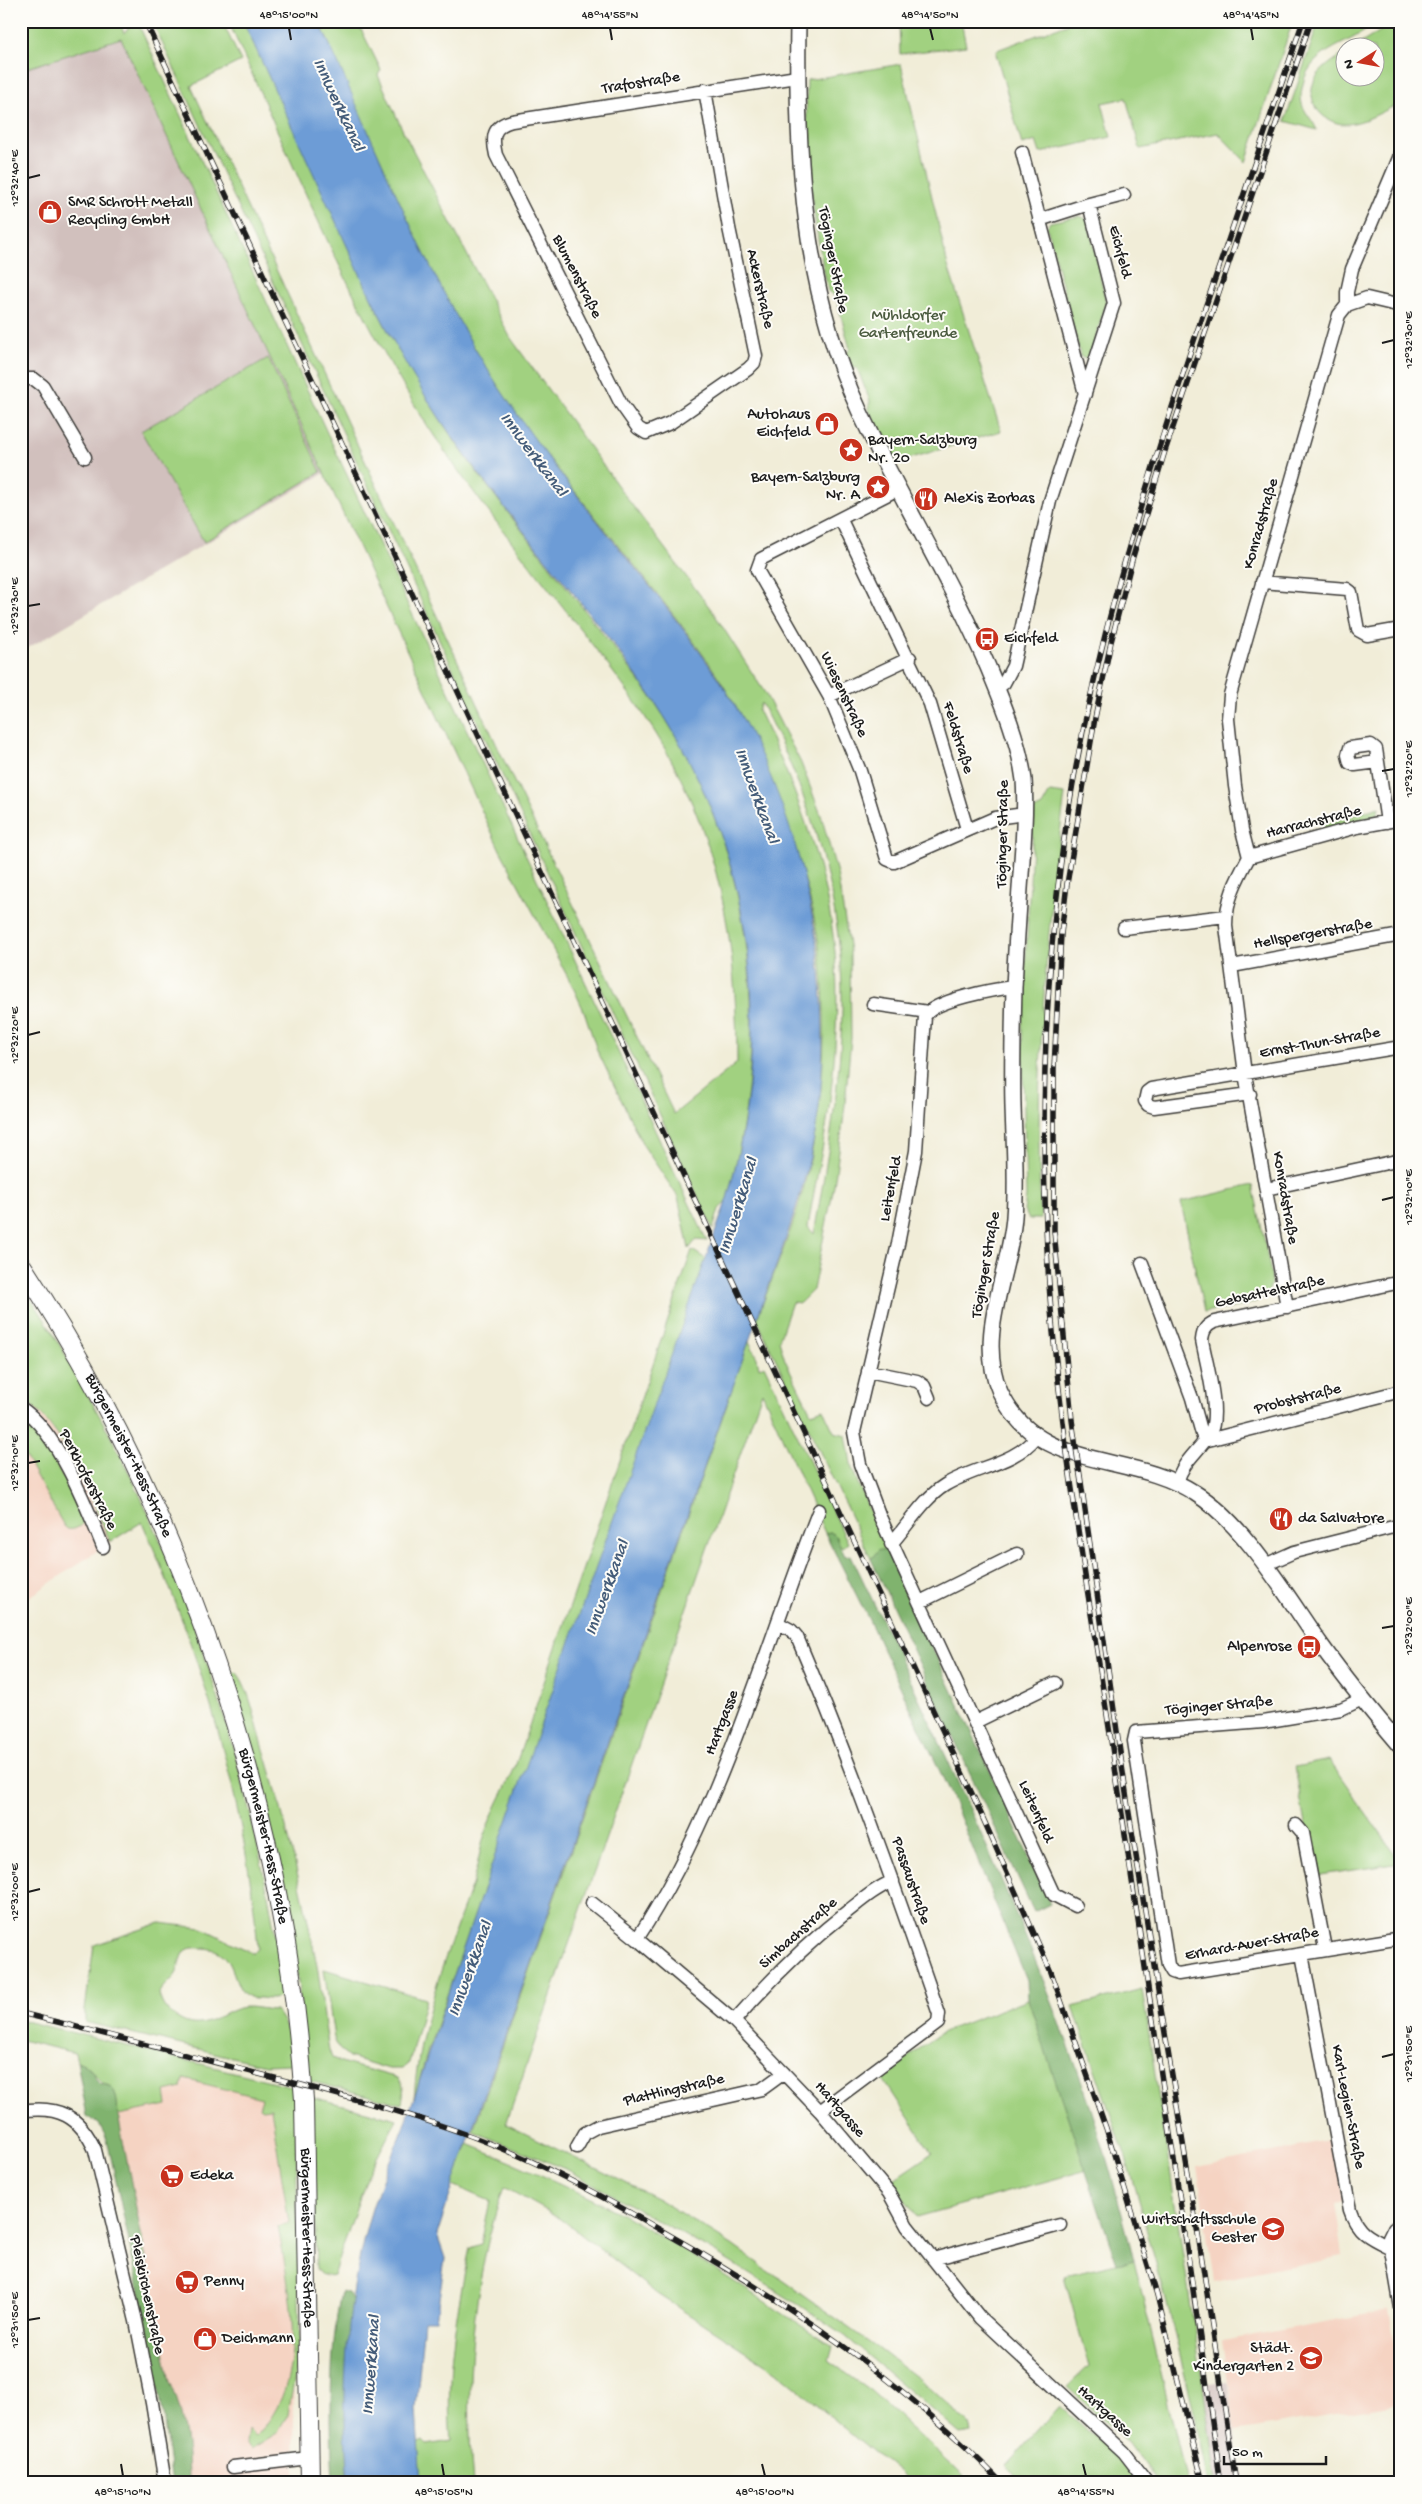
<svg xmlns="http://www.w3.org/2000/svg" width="1422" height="2504" font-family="'Gochi Hand',sans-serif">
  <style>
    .built { fill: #f5d3c2 }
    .industrial { fill: #d1c0bd }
    .green { fill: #a1d180; stroke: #5e764e; fill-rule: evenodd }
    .forest { fill: #80b36e; stroke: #4e6845 }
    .water { fill: #6d9cd6; stroke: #445c79 }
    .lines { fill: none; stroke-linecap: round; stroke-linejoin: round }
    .minor-casing { stroke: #3c3b38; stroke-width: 15 }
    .tertiary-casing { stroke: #3c3b38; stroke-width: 18 }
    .secondary-casing { stroke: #3c3b38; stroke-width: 20 }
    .minor { stroke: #fff; stroke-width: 12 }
    .tertiary { stroke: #fff; stroke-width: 15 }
    .secondary { stroke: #fff; stroke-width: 18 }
    .rail-casing { stroke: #1c1c1c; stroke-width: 5.5 }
    .rail { stroke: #fdfcf7; stroke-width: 4; stroke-dasharray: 11; stroke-linecap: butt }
    .ticks { fill: none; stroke: #1c1c1c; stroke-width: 2 }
    .labels { text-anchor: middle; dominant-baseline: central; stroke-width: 4; stroke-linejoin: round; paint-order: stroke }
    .street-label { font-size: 16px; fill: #1c1c1c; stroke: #fdfcf7 }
    .poi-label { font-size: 16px; fill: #1c1c1c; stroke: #fdfcf7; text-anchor: start }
    .park-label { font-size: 16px; fill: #4b5b3f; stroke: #fdfcf7 }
    .water-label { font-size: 18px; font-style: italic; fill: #445c79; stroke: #fdfcf7 }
    .neatline { fill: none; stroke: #1c1c1c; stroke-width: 2 }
    .ticks-label { font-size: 12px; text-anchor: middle; fill: #1c1c1c }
  </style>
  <rect width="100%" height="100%" fill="#fdfcf7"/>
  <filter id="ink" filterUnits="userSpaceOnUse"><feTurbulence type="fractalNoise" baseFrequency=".02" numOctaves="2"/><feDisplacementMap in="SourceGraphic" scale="10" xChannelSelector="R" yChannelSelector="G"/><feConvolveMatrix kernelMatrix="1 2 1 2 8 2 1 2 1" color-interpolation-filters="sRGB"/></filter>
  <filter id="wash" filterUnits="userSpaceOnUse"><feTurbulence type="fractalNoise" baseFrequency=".0096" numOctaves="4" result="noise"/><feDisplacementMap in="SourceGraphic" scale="20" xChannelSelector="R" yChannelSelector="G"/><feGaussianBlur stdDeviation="1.12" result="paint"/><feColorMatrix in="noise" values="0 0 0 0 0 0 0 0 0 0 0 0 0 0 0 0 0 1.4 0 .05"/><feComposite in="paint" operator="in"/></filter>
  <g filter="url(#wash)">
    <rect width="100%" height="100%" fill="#f1edd8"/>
    <path class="built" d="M21,1398l19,15 18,24 30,54 22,51 -89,61z
      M184,2079l99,20 8,127 4,257h-107v-19l-12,-69 -6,-13 -52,-267 49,-10 -3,-13z
      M1333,2140l12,61 -10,2 8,53 -129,25 -17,-114z
      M1390,2310l11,63v30l-166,28 -13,-90z"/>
    <path class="industrial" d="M121,37l204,436 -304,179v-582z
      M1227,2381l16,102h-27l-13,-98z"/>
    <path class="green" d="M21,21h98l5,12 10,-12h3l186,403 384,817 -11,-1 -7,9 -11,-52 -35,-52 -46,-95 -13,-39 -12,-26 -72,-135 -379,-812 -100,32z
      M152,21h70l19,40 -50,25 316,681 167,347 63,-51c0,-94 -10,-185 -50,-271 -24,-55 -60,-102 -96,-149 -55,-72 -115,-142 -164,-218 -80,-126 -137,-269 -199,-404h15l135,291c30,58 64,114 103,166 39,51 79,100 118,151 23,29 46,58 66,89 91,146 108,320 61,484l-7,7 -6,20z
      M319,21h38l24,49 -3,5 25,56 107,206 113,156 90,119 52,81 36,70 20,52 16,58 13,78 1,87 -7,77 -10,71 -21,104 -13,13 -8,-1 -13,38 6,20 26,53 12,-4 11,23 12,3 6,34 35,82 -8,-1 -8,9 -114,-239c15,-43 34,-86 46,-130 23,-86 29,-194 9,-281 -8,-38 -21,-74 -35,-110 -19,-48 -39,-94 -68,-136 -61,-87 -135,-166 -195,-253 -83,-120 -136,-257 -195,-389zM761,703c49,92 83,199 81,305 -1,75 -15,152 -28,226l-6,-7c7,-45 18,-90 23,-135 5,-46 8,-94 4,-140 -8,-84 -40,-167 -77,-242z
      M899,21h62l5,25 -66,8z
      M1075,21h218l-47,141 -28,-29 -78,16 -14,-51 -24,5 9,34 -71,16 -4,-12 -14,4 -26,-91 1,-4z
      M1319,21h58c-23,24 -66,26 -74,63 -2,8 -3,15 0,23 4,8 11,15 14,23l-32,-9z
      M1390,21h11v82c-18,8 -39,22 -59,21 -23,-3 -39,-27 -25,-48 7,-10 18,-16 27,-22v24h30v-30l-19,-1 30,-19z
      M901,64l47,202 53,165 -106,32 -27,-54 2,-8 -13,-33h-7l-5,-13 5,-6 -14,-52 -8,-6c-15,-70 -24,-140 -21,-211z
      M1080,216l8,4 18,83 -15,50 -6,6 -4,-2 -34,-130 3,-5z
      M268,358l53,114 -117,70 -63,-111z
      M1050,792l15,2c-19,142 -31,281 -24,425h-12l-5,-8 2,-15 -4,-171 12,-215 8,-4z
      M1379,807l-1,7 -3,3 -49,13 -4,-5z
      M1253,1185l18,88c6,36 -42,34 -67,39l-23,-110z
      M692,1250l14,9 -200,566 -78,225 -14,48c5,-75 32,-143 58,-213 5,-16 7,-32 12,-48 7,-24 21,-47 31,-70z
      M21,1287c26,30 44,69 64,103 106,184 167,388 199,597l-4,10c-7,3 -12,2 -19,1 -3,0 -9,0 -12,-1 -20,-9 -9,-49 -47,-49 -4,0 -11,-1 -15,2 -9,5 -6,16 -11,24 -4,7 -12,11 -17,20 3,12 8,18 18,24 24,16 40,-3 62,-10 10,-3 26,2 36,2 14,16 15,31 18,51l-2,3 -26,1 -180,-43v-13l9,-64 66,-22 42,5 51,25 5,-4c-11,-143 -57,-296 -116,-427l-32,20c-20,-46 -45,-116 -89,-144z
      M749,1341l8,17 2,10 5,-3 84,178 -6,5 -6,-11 -5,-5 -6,1 -63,-141 -256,732 152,75 74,46 142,100 56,43 39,36 2,8 -11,2 -115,-98 -46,-31 -82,-51 -147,-83 -97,-40z
      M21,1418c29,26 46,68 63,102l-3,6c-7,3 -12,6 -17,0l-43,-77z
      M236,1672c12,12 19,47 24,64 24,77 43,156 58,235 4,26 6,53 11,79l3,8 12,5 54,15c8,7 5,18 4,26l-93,-23 -15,-135 -14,-83 -49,-181v-7z
      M1329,1760l72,103 -87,13 -19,-109z
      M324,1969l102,30 -17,64 -7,6h-13l-40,-12 -11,-9 -4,-10z
      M1142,1989l61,396 13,98h-7l-11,-56 -33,-132 -39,-137 -53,-151z
      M1028,1999l59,171 -170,47 -26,-36 41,-28 -51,-77 62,-44z
      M21,2020l274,67 5,263 -12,64 -11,19 -26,16 -5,-5 2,-14 7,7c57,-56 35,-141 23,-211l11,-3 -18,-115 -9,1 -3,-2 3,-9 -78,-19 -2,9 -17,4 2,13 -49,10 -2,-19 -5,-9c-17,-6 -16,-20 -34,-26l-2,-8 -54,-13z
      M312,2097l85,22 -29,56 -34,97 -1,3c-9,2 -13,1 -17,-7z
      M468,2144c59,24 119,50 175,82 65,37 127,79 189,120l-4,14 43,31 100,92h-60l-135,-112 -119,-77 -97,-76 -56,-31c-32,91 -40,201 -31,296h-52l-4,-39 6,-3 4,4 24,-4c-6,-65 5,-129 19,-193l11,-4 9,-43 -37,-16z
      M1134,2260l53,223h-30l-31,-42 -59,-53 22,-21 -25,-91z
      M1060,2406l64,56 15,21h-117l-16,-17z"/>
    <path class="forest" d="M831,1532l5,5 9,19 6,-1c83,175 168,350 233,533 20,56 35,115 50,172l-17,4 -89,-265 -1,-18 -76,-186 -82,-175 -44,-87z
      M879,1549l8,2 105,224 58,129 -16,8 -163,-353z
      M77,2061c11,4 14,9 20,19 4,5 9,4 14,7 7,6 6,20 7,28l52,267c14,29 18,69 18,101h-16l-9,-70 -16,-87 -40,-187 -8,-15 -12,-8z
      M341,2291l7,2 5,7c-7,62 -9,121 -5,183h-15c-3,-64 -4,-129 8,-192z"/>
    <path class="water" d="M243,21h76c61,132 112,270 196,390 41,60 87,116 133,173 40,51 80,102 108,160 54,113 75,230 64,354 -7,69 -31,133 -55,198 -22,61 -43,122 -65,183 -58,164 -115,328 -172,492 -31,88 -63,176 -91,264l8,23 -9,62h-12l-8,89 5,74h-73c-7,-87 -3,-177 20,-261 12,-44 33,-84 47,-127 25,-80 52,-158 79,-237 76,-219 154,-437 232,-656 52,-178 27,-360 -80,-513 -70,-100 -155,-188 -220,-292 -36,-56 -63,-116 -91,-177 -31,-66 -61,-132 -92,-199z"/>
  </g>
  <g filter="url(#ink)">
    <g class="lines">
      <g class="minor-casing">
        <path id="minor" d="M705,90l24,138 27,128 -2,7 -6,6 -78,54 -24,10 -8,-5 -17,-24 -125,-249c-4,-17 -4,-29 16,-34l285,-44
          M1022,152l63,242
          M1089,204l35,-9
          M1347,305l20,-7 34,8
          M21,379h13l9,7 42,71
          M898,489l-137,70 -4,11 72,126 31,75 27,88 7,3 101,-44 30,-4
          M841,520l89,184 37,125
          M1262,582l85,7 4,3 7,38 9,5 34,-6
          M997,688l7,-5 9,-17 37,-165 64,-198 -25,-99 -50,16
          M829,696l81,-38
          M1378,762l-23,3 -5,-2 -2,-8 2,-7 21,-3 5,4 11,73
          M1249,857l108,-30 44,-8
          M1124,928l102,-12
          M1232,966l169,-31
          M1014,987c-18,2 -80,13 -89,29l-9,135 -18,93 -44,188 6,32 20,53 174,378 21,11
          M873,1004l55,8
          M1250,1094l-96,13 -6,-2 -3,-4 2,-9 4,-3 250,-42
          M1266,1189l135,-29
          M1142,1263l50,135 12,43
          M1287,1307l-42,-233 -19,-148c0,-27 11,-47 23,-69l-7,-27 -7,-44 -7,-67 2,-24 109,-380 8,-10v-13l5,-23 47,-111 2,-10
          M868,1371l49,10 7,5 5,12
          M21,1408c36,23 66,99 82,139
          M1204,1441l197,-50
          M1177,1483c5,-21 21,-31 32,-48 13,-19 -3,-72 -7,-95 1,-10 4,-14 12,-18l187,-40
          M819,1510c-57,144 -96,298 -182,429l97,82 86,90 69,82 18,33 73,92 144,134 24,31
          M891,1544c17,-19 33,-46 54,-59 29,-18 70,-21 91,-48
          M1265,1565l29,-13 107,-27
          M920,1602l97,-48
          M778,1623l13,7 6,7c53,124 98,250 142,377l-1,9 -118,88
          M1362,1699l-21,10 -78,13 -127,10 -2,9 34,224 4,7 6,2 223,-36
          M975,1722l80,-39
          M1296,1825l7,8 22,116
          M592,1903l45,36
          M1302,1954l48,256c7,22 20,28 39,37
          M734,2021c35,-40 72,-77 114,-110 14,-11 28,-23 45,-30
          M21,2111c37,-6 59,5 74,39l41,171 16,82 13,80
          M577,2147l8,-14 13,-7 164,-37 22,-16
          M1401,2224l-7,4 -5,10 12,70
          M933,2259l127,-34
          M233,2467l76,-9"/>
      </g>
      <g class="tertiary-casing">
        <path id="tertiary" d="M798,21c-2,133 4,266 61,389 40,87 91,168 129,257 15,36 31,74 36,113 2,26 0,53 -2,80 -3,42 -6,85 -8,128 -1,40 -2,80 -1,119 1,37 4,73 1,110 -4,56 -39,118 -14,175 38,82 129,58 195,101 50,31 92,104 126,152 25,35 52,68 80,101"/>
      </g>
      <g class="secondary-casing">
        <g id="secondary">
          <path id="s1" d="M21,1264c162,245 264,544 283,836l6,383"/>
        </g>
      </g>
      <use href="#minor" class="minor"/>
      <use href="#tertiary" class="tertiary"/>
      <use href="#secondary" class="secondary"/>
      <g class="rail-casing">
        <path id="rail" d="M145,21l829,1777 77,174 55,156 51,167 46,188
          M21,2013c81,20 162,41 242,62 70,18 140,36 208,61 67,25 131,60 193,96 123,70 239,148 338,251
          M1221,2483c-35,-250 -74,-499 -111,-749 -23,-149 -50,-299 -61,-450 -9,-139 -6,-277 11,-415 24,-193 83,-378 145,-561 33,-96 65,-191 98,-287
          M1236,2483l-36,-236 -72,-440 -56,-387 -18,-189v-163l7,-134 6,-50 28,-166 16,-76 21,-82 33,-109 146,-430"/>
      </g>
      <use href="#rail" class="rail"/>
    </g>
  </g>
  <path class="ticks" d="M289,28l2,12M610,28l2,12M930,28l3,12M1251,28l2,12M28,178l12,-3M1382,343l12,-3M28,606l12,-2M1382,771l12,-2M28,1035l12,-3M1382,1200l12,-3M28,1463l12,-2M1382,1628l12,-2M28,1892l12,-3M1382,2057l12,-3M28,2320l12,-2M121,2464l2,12M442,2464l2,12M762,2464l3,12M1083,2464l3,12"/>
  <defs>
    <g id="shop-disc" transform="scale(1.25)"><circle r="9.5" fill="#c8321e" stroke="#fdfcf7"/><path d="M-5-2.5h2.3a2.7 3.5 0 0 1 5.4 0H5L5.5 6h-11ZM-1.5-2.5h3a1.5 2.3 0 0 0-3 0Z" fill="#fff"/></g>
    <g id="sight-disc" transform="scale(1.25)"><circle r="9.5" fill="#c8321e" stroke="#fdfcf7"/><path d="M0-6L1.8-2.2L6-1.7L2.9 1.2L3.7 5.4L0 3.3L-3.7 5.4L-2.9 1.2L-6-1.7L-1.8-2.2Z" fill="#fff"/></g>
    <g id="restaurant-disc" transform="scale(1.25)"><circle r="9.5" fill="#c8321e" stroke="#fdfcf7"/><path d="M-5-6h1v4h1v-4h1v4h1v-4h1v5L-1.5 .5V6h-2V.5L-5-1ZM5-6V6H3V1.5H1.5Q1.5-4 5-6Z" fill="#fff"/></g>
    <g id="bus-disc" transform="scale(1.25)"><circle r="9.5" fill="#c8321e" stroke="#fdfcf7"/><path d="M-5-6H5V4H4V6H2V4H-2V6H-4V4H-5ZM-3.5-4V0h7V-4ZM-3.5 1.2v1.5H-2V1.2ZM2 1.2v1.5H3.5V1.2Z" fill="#fff"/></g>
    <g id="supermarket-disc" transform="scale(1.25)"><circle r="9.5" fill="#c8321e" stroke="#fdfcf7"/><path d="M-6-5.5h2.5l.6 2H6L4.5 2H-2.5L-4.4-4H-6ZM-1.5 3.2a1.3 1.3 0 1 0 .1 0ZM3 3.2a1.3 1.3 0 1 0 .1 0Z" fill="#fff"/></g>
    <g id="school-disc" transform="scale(1.25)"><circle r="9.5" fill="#c8321e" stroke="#fdfcf7"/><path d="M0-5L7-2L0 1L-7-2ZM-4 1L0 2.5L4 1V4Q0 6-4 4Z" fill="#fff"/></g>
  </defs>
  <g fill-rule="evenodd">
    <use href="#shop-disc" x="50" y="212"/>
    <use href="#shop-disc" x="827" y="424"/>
    <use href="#sight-disc" x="851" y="450"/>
    <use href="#sight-disc" x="878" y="487"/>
    <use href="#restaurant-disc" x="926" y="499"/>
    <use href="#bus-disc" x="987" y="639"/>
    <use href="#restaurant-disc" x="1281" y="1519"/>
    <use href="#bus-disc" x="1309" y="1647"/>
    <use href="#supermarket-disc" x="172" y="2176"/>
    <use href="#school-disc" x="1273" y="2229"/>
    <use href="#supermarket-disc" x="187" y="2282"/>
    <use href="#shop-disc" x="205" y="2339"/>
    <use href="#school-disc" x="1311" y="2358"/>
  </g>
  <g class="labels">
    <g class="street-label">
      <text transform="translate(641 84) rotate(-9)">Trafostraße</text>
      <text transform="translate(1119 252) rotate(75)">Eichfeld</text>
      <text transform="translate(832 260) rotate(79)">Töginger Straße</text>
      <text transform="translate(576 277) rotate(63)">Blumenstraße</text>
      <text transform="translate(759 289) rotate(77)">Ackerstraße</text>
      <text transform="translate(1262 524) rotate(-74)">Konradstraße</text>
      <text transform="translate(843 695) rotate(65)">Wiesenstraße</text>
      <text transform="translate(957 738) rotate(73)">Feldstraße</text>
      <text transform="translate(1314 823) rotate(-14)">Harrachstraße</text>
      <text transform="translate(1004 834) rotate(-89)">Töginger Straße</text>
      <text transform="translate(1313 935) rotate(-10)">Hellspergerstraße</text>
      <text transform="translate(1320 1044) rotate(-10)">Ernst-Thun-Straße</text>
      <text transform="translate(892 1189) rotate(-79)">Leitenfeld</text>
      <text transform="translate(1284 1198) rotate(80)">Konradstraße</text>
      <text transform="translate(987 1265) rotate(-80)">Töginger Straße</text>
      <text transform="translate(1270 1293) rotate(-12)">Gebsattelstraße</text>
      <text transform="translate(1298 1400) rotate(-14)">Probststraße</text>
      <text stroke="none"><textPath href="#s1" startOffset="220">Bürgermeister-Hess-Straße</textPath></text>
      <text transform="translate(87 1480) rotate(63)">Perkhoferstraße</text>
      <text transform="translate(1219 1707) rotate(-5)">Töginger Straße</text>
      <text transform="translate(723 1723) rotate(-69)">Hartgasse</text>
      <text transform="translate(1035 1812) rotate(66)">Leitenfeld</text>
      <text stroke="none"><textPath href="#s1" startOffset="625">Bürgermeister-Hess-Straße</textPath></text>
      <text transform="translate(910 1881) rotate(71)">Passaustraße</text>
      <text transform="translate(799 1934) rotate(-42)">Simbachstraße</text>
      <text transform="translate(1252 1945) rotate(-10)">Erhard-Auer-Straße</text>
      <text transform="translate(674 2091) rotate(-13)">Plattlingstraße</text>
      <text transform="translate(1347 2107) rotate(79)">Karl-Legien-Straße</text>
      <text transform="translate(839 2110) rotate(49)">Hartgasse</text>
      <text stroke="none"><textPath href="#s1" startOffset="1030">Bürgermeister-Hess-Straße</textPath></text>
      <text transform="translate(146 2295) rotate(78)">Pleiskirchenstraße</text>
      <text transform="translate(1104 2412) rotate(42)">Hartgasse</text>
    </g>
    <g class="poi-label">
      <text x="68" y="203">SMR Schrott Metall<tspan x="68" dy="18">Recycling GmbH</tspan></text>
      <text x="810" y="415" text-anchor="end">Autohaus<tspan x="810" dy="18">Eichfeld</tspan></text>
      <text x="868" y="441">Bayern-Salzburg<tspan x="868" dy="18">Nr. 20</tspan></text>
      <text x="860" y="478" text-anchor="end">Bayern-Salzburg<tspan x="860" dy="18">Nr. A</tspan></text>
      <text x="944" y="499">Alexis Zorbas</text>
      <text x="1004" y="639">Eichfeld</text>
      <text x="1298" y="1519">da Salvatore</text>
      <text x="1292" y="1647" text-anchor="end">Alpenrose</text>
      <text x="190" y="2176">Edeka</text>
      <text x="1256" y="2220" text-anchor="end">Wirtschaftsschule<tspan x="1256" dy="18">Gester</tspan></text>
      <text x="204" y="2282">Penny</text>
      <text x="222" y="2339">Deichmann</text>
      <text x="1294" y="2349" text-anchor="end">Städt.<tspan x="1294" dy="18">Kindergarten 2</tspan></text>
    </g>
    <g class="park-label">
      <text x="908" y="316">Mühldorfer<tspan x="908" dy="18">Gartenfreunde</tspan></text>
    </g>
    <g class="water-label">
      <text transform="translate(338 105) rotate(65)">Innwerkkanal</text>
      <text transform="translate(533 455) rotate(53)">Innwerkkanal</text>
      <text transform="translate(756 796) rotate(70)">Innwerkkanal</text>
      <text transform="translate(739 1206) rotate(-73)">Innwerkkanal</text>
      <text transform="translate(608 1588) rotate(-70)">Innwerkkanal</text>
      <text transform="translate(471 1969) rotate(-70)">Innwerkkanal</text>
      <text transform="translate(372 2365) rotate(-86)">Innwerkkanal</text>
    </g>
  </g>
  <rect width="1422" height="2504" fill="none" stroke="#fdfcf7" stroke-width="55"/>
  <g transform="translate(1360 62) rotate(259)"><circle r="24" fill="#fdfcf7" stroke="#a3a29f"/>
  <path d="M0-4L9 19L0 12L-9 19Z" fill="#c8321e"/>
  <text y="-8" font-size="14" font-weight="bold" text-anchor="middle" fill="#1c1c1c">N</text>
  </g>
  <path d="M1224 2456v8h102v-8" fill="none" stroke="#1c1c1c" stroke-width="2.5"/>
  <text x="1232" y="2456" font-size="15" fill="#1c1c1c" stroke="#fdfcf7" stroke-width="4" paint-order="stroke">50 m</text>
  <rect x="28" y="28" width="1366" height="2448" class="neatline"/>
  <g class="ticks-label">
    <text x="289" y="18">48°15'00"N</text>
    <text x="610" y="18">48°14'55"N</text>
    <text x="930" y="18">48°14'50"N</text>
    <text x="1251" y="18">48°14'45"N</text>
    <text transform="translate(14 178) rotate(-90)" y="4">12°32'40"E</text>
    <text transform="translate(1408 340) rotate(-90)" y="4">12°32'30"E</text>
    <text transform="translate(14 606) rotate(-90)" y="4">12°32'30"E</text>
    <text transform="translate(1408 769) rotate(-90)" y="4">12°32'20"E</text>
    <text transform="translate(14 1035) rotate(-90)" y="4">12°32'20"E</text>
    <text transform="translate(1408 1197) rotate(-90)" y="4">12°32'10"E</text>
    <text transform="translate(14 1463) rotate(-90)" y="4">12°32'10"E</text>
    <text transform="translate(1408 1626) rotate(-90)" y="4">12°32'00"E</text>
    <text transform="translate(14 1892) rotate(-90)" y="4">12°32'00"E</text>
    <text transform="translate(1408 2054) rotate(-90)" y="4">12°31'50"E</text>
    <text transform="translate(14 2320) rotate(-90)" y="4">12°31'50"E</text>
    <text x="123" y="2495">48°15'10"N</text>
    <text x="444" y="2495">48°15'05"N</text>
    <text x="765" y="2495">48°15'00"N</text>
    <text x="1086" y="2495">48°14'55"N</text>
  </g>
</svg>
